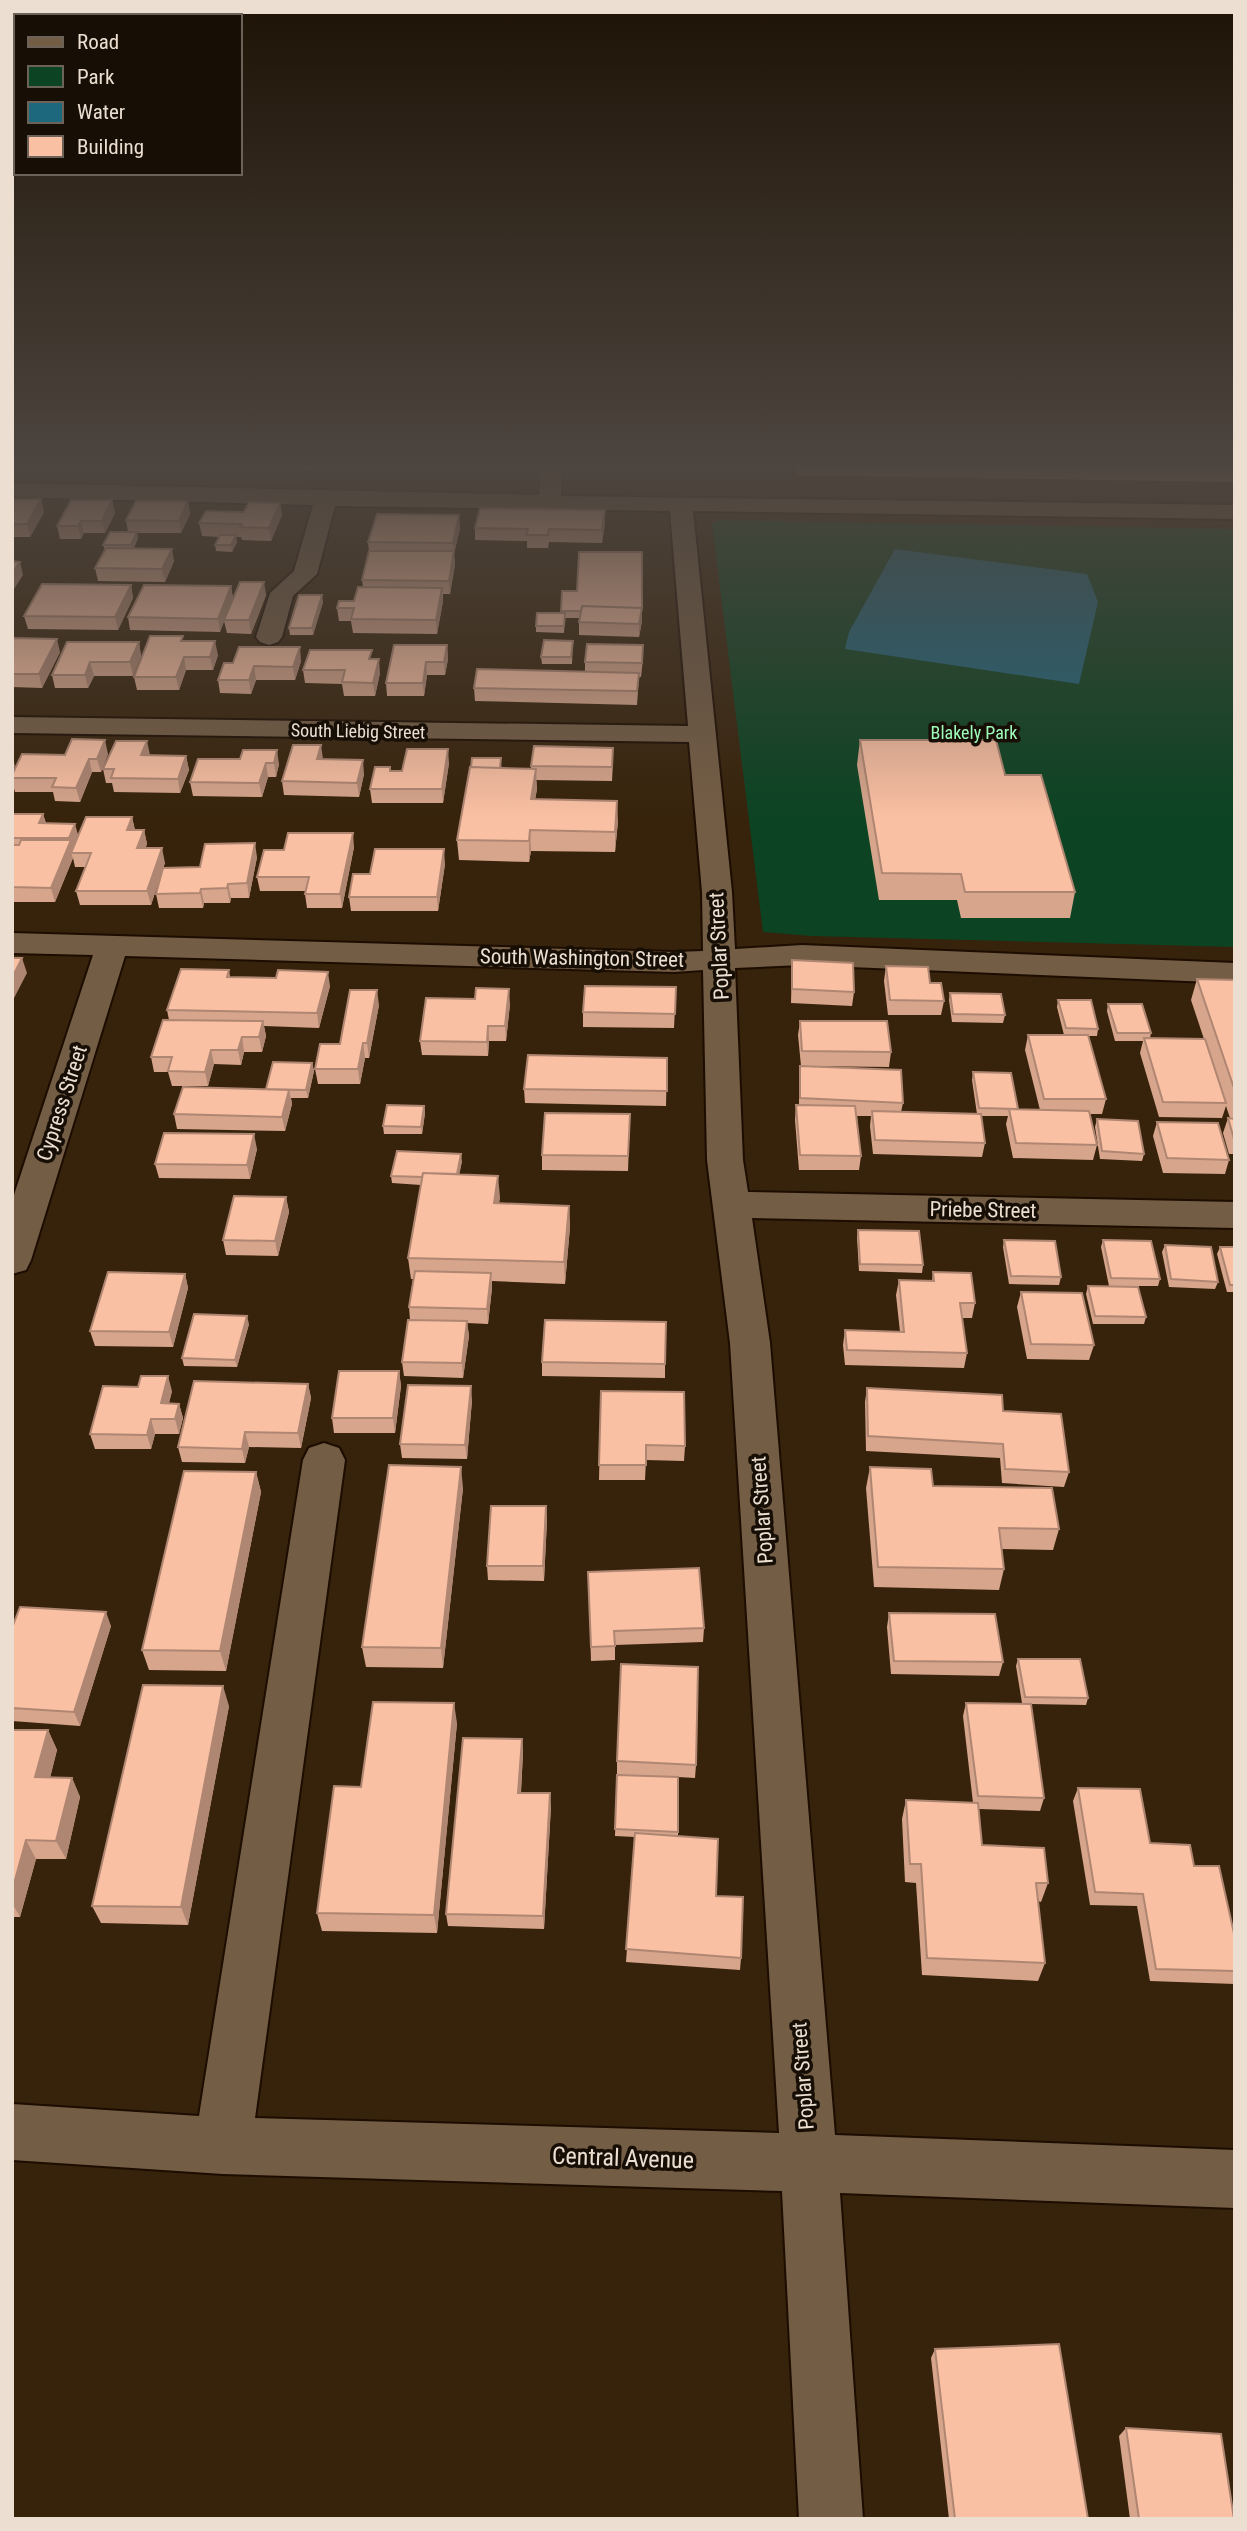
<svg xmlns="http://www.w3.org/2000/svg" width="1247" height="2531" font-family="'Roboto Condensed',sans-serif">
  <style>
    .green { fill: #0c4323 }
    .water { fill: #1e687e }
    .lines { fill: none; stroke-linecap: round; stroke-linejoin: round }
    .minor-casing { stroke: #1d0c00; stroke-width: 4 }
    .minor { fill: #745d45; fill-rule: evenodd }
    .wall { fill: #d7a58c }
    .shaded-wall { fill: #af8672 }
    .building { fill: #fac0a3; stroke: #af8672; stroke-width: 2 }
    .labels { text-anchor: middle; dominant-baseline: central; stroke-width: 7; stroke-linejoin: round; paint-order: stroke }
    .far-street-label { font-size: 18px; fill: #ecdfd1; stroke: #170f06 }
    .far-park-label { font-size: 18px; fill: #9dfbb9; stroke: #170f06 }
    .street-label { font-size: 21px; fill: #ecdfd1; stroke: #170f06 }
    .near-street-label { font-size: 24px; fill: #ecdfd1; stroke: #170f06 }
  </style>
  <rect width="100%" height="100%" fill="#37230b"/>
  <path class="green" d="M719,520l516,9v418l-424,-11 -48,-4 -51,-408z"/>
  <path class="water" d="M895,549l192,25 11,28 -19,82 -234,-35 4,-17z"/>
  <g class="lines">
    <g class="minor-casing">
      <path id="minor" d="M540,463h22l-1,33 674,9v14l-542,-8 39,381 3,57 67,-4 433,18v20l-433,-18 -67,3 8,192 5,32 487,10v26l-483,-10 18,125 65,792 400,15v58l-395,-15 23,326h-64l-17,-328 -559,-17 -211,-14v-56l187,12 104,-656 6,-12 15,-5 15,5 6,12 -90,658 524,15 -49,-790 -23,-183 -4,-190 -29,2 -549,-16 -94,304 -5,10 -14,4v-73l81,-246 -81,-2v-20l662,19 29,-1 -1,-59 -13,-150 -677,-9v-16l676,9 -18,-215 -335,-5 -18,68 -24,22 -11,41 -4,5 -9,3 -9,-3 -4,-5 14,-44 24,-22 19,-66 -301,-8v-14l527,12z"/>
    </g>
    <use href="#minor" class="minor"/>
  </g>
  <path class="wall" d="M58,463h40l-3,5 -37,-1z
    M185,463h65l-3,6h-62z
    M301,463h40l-2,8 -37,-1z
    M378,463h34l-1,4h-33z
    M466,463h48l-1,5 -47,-3z
    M795,463h440v19l-439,-7z
    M12,499l32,13 -14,25h-18z
    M112,500l3,13 -10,20h-21l-3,6h-21l-3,-13z
    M188,501l2,13 -9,19h-44l1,5 -4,10 40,13 -9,21 -67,-1 -3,-13 10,-18 -2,-5 25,-13 -2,-12z
    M280,503l2,12 -11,26 -29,-1 -1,-3h-5l1,5 -5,10 -16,-1 -1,-6 4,-8 -17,-1 -3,-13z
    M605,510v13l-3,20 -53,-1 -1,6h-21v-7l-52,-1v-12z
    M460,528l-6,26 1,10 -5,30h-7v7l-6,33 -84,-1 -2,-12h-12l-2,-13 17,-7 9,-14 -1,-7 7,-29 -1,-9z
    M131,585l2,13 -15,32 -90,-1 -4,-13z
    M231,586l2,12 33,-3 -15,39 -24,-1 -3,-12 -4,11 -90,-2 -2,-13z
    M562,591l80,30 -3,16 -60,-2v-17h-14l-1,15 -28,-1v-6l25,-13z
    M323,602l-10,33h-23l-1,-7z
    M12,638l48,14 -18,36 -30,-1z
    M184,641l34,14 -5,15h-27l-7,20h-42l-3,-13z
    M573,641l-1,23h-30l-1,-7z
    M139,642l2,14 -8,20h-39l-6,12h-33l-3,-13z
    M447,645l1,14 -3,16h-18l-3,21h-37l-1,-13z
    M373,659l7,14 -5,23h-31l-2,-12 -37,-1 -2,-13z
    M643,659l-2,18h-2l-2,28 -162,-4 -1,-13 111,-16v-10z
    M301,661l-6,19h-39l-5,14 -31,-1 -2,-13 6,-17z
    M860,740l145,35 70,117 -5,26h-109l-4,-18h-78l-22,-135z
    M243,750l36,14 -3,13h-8l-6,20 -69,-1 -3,-14 50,-23z
    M108,754l-7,18h-9l-12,30 -25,-1 -2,-9h-38l-3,-10v-7l53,-20z
    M150,755l36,1 3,14 -9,23 -66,-1 -2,-9h-6l-3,-14z
    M613,762l-1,19 -76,-1 1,9 -2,10 83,22 -3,31 -84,-1 -2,11 -70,-2 -2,-20 45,-75 -1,3 30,1v-3z
    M449,763l-6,40h-71l-2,-14 20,-22 1,4h11z
    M364,774l-5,23 -75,-2 -2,-14z
    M12,814h31l3,9 32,13 54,-19 3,13h9l3,14 -2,4 20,15 -2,5 37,-1 57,-10 -8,41h-18l-1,5h-26l-1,5h-44l-3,-14 6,-23 -11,34h-71l-4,-14 9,-24h-10l-2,-9 -18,44h-43z
    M354,847l-12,61h-35l-2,-14v-3h-45l-3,-14 27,-27z
    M445,864l-7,47h-87l-2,-14 21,-23z
    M792,960l62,32 -2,14 -61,-3z
    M886,966l44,17 14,18 -3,14h-53l-4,-34z
    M229,970l1,7 100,9 -11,42 -55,-2 2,10 -4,16h-18l-3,13 -27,-1 -6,22h-36l-4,-14h-14l-3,-15 18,-37 -2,-10z
    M1197,979l38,1v174h-6l-6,-21 5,-15h2l-4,-12 -4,12 -63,-1 -19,-64 3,-12h-28l-8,-30 1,-7 43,29 -1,5 54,1 -13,-39z
    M676,987l-2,41 -91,-1v-15z
    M950,993l55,22 -2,8 -51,-1 -3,-22z
    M475,999l35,5 -4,37h-17l-1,15 -66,-1 -2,-14z
    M1058,1000l40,29 -1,7h-9l18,63 -4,15h-12l7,31 -4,15 -80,-2 -7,-34 2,-8h-27l4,27 -3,14 -109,-3 -3,-28 1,-10h-14l4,40 -2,14h-60l-4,-50 1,-15h3v-24l1,-15h1l-3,-31 2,-14 91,31 -2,15 -84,-1 98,37 -2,9 76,2 -5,-34 1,-8 45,37 22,1 -15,-60 3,-15h36l-7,-28z
    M379,1005l-10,53h-4l-5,26h-42l-3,-15z
    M667,1058l-1,48 -141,-3 -1,-14z
    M312,1063l2,8 -6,27h-17l1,6 -7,27 -108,-2 -3,-15 92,-25z
    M424,1106l1,7 -3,21h-38l-1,-8z
    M630,1114l-2,57 -86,-1v-15z
    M1097,1119l47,35 -2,7 -42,-2 -5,-32z
    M1157,1122l72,38 -4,14 -62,-1 -10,-37z
    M257,1149l-7,30 -91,-1 -4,-14z
    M462,1161l-3,13 41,23 -1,6 70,3 1,21 -5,57 -73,-3v7l-4,36 -21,-1 2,13 -6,42 -59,-2 -2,-14 8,-42 -1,-13 4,-28h-2l-3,-21 13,-73 -29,-2 -1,-7z
    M286,1197l3,15 -11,44 -52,-1 -3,-15z
    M858,1230l65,35 -1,8 -63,-2 -2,-34z
    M1004,1240l57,37 -2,8 -50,-1 -6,-37z
    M1103,1240l57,39 -2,7h-49l-8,-39z
    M1165,1245l53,37 -3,7 -46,-2 -7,-35z
    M1220,1247h15v45h-8l-10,-38z
    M933,1272l42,31 -3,15h-10l5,35 -3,15 -119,-3 -2,-20 2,-15 55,2 -4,-37 3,-15 33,1z
    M185,1274l3,14 -15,59 -78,-1 -5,-15z
    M1088,1286l58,31 -2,7h-51l-7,-30z
    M1021,1292l73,53 -5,15 -62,-1 -10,-52z
    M249,1324l-12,43 -53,-1 -2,-8z
    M542,1362l123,2v14l-123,-2z
    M399,1371l2,15 -6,47h-61l-2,-15z
    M308,1384l3,14 -10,50 -52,-1 -4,16 -63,-1 -4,-15z
    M867,1388l136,23 66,61 -5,15 -62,-4 -2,-25 -134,-7 -1,-49z
    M172,1391l-3,12 10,1 4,14 -4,16h-24l-4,15h-56l-5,-15z
    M601,1391l84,55 -1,15 -38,-1 -1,20h-46z
    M472,1400l-5,59 -65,-1 -2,-14z
    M870,1467l63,19 126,43 -6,21 -51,-1 2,20 -5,21 -125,-3 -8,-99z
    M256,1472l5,20 -35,179 -77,-1 -7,-20z
    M463,1488l-20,180 -77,-1 -4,-20z
    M546,1506l1,14 -3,61 -56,-1 -1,-14z
    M588,1572l116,56 -1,14 -88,3v15l-24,1z
    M889,1613l114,49 -4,14 -108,-2 -4,-47z
    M111,1626l-31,100 -68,-5v-93z
    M1018,1659l70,39 -2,7 -55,-1 13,94 -4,13 -61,-2 3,36 66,38 -7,19 -3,-1 7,62 -7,18 -116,-6 -6,-92 -11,-1 -3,-63 4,-19 67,3 -10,-87 3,-13h56l-6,-37z
    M229,1706l-41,219 -87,-2 -9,-17z
    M457,1723l-20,210 -115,-2 -5,-18 44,-126z
    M12,1730h36l9,20 -7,28h22l8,19 -14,62h-30l-16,58h-8z
    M522,1739l1,14 -2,40 30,13 -7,123 -96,-3 -2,-12z
    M617,1761l79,4 -1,13 -17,-1v59l38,60 25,62 -1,12 -114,-8 9,-125 -20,-1 2,-61 50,2 -50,-2z
    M1078,1788l72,55 44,23 41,72v46l-85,-3 -13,-75 -47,-1 -17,-104z
    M935,2349l153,170h-139l-18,-161z
    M1126,2428l108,91h-104l-11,-83z"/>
  <path class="shaded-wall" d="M41,499l3,13 -14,25 -3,-13z
    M112,500l3,13 -10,20 -3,-12z
    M188,501l2,13 -9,19 -2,-12z
    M280,503l2,12 -11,26 -2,-13z
    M605,510v13l-3,20v-13z
    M459,515l1,13 -6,26 1,10 -5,30 -1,-13 5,-28 -1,-10z
    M81,521l3,12 -3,6 -3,-13z
    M137,532l1,6 -6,14 -1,-7z
    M236,535l1,7 -5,10 -1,-7z
    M172,549l2,12 -9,21 -3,-13z
    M20,562l3,13 -9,14 -2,-6v-10z
    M264,582l2,13 -15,39 -2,-14z
    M131,585l2,13 -15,32 -3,-13z
    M231,586l2,13 -13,33 -2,-13z
    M442,588l1,13 -6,33 -1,-14z
    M322,595l1,7 -10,33 -1,-7z
    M642,608v13l-3,16v-13z
    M57,639l3,13 -18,36 -3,-14z
    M215,641l3,14 -5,15 -3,-13z
    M139,642l2,14 -8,20 -3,-14z
    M447,645l1,14 -3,16 -1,-13z
    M300,647l1,14 -6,19 -2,-13z
    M184,657l2,13 -7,20 -3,-13z
    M379,659l1,14 -5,23 -2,-13z
    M90,662l4,14 -6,12 -3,-13z
    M426,662l1,13 -3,21 -1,-13z
    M254,666l2,14 -5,14 -2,-14z
    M105,740l3,14 -7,18 -4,-13z
    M147,741l3,14h-9z
    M321,745l2,14h-6z
    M448,749l1,14 -6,40 -1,-14z
    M277,750l2,14 -3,13 -2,-14z
    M12,755l3,11 -3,6z
    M186,756l3,14 -9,23 -2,-14z
    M89,759l3,13 -12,30 -4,-14z
    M363,760l1,14 -5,23 -2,-14z
    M266,763l2,14 -6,20 -3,-14z
    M536,769l1,20 -5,30 -1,-20z
    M617,801l1,20 -3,31v-20z
    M43,814l4,14 -8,-5z
    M132,817l3,14 -8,-1z
    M75,824l4,14 -8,15 2,5 -18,44 -4,-14 19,-46 -1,-4z
    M144,830l3,14 -6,19 -4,-15z
    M530,830l1,21 -2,11v-21z
    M353,833l1,14 -12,61 -2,-14z
    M255,843l2,14 -8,41 -2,-15z
    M162,848l3,15 -14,42 -4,-14z
    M444,849l1,15 -7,47 -1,-14z
    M228,884l3,14 -1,5 -3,-15z
    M201,889l3,14 -1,5 -3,-15z
    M22,958l5,15 -15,29v-24z
    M328,972l2,14 -11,42 -2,-15z
    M509,989l1,15 -4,37 -1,-15z
    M377,990l2,15 -10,53 -2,-15z
    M263,1021l3,15 -4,16 -3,-15z
    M488,1026l1,15 -1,15 -1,-14z
    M242,1037l2,15 -3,13 -3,-15z
    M363,1043l2,15 -5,26 -2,-15z
    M211,1050l3,14 -6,22 -3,-14z
    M312,1063l2,8 -6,27 -2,-8z
    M289,1090l3,14 -7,27 -3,-14z
    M424,1106l1,7 -3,21 -1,-7z
    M254,1134l3,15 -7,30 -3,-14z
    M461,1154l1,7 -5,26 -1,-8z
    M498,1176l2,21 -5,28 -1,-22z
    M286,1197l3,15 -11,44 -3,-15z
    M569,1206l1,21 -5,57 -1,-22z
    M491,1273l1,15 -4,36 -1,-15z
    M185,1274l3,14 -15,59 -4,-15z
    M247,1316l2,8 -12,43 -2,-7z
    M467,1321l2,15 -6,42 -1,-15z
    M399,1371l2,15 -6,47 -2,-15z
    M168,1376l4,15 -7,27 -4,-15z
    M308,1384l3,14 -10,50 -3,-15z
    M471,1386l1,14 -5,59 -2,-14z
    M179,1404l4,14 -4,16 -4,-15z
    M151,1419l4,15 -4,15 -4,-14z
    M245,1432l4,15 -4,16 -3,-14z
    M461,1467l2,21 -20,180 -2,-20z
    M256,1472l5,20 -35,179 -6,-20z
    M546,1506l1,14 -3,61 -1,-15z
    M106,1612l5,14 -31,100 -6,-14z
    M223,1686l6,20 -41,219 -7,-18z
    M454,1703l3,20 -20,210 -3,-18z
    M48,1730l9,20 -12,46 -10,-19z
    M522,1739l1,14 -3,53 -2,-13z
    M72,1778l8,19 -14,62 -10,-18z
    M550,1793l1,13 -7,123 -1,-13z
    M26,1840l10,19 -16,58 -8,-14v-12z"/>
  <path class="building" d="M12,499h29l-14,25h-15z
    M71,500h41l-10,21h-21l-3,5h-21z
    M136,501h52l-9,20 -53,-1z
    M249,502l31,1 -11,25 -29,-1 2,-3 -43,-1 7,-12 38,1z
    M480,508l125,2 -3,20 -53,-1 -1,6h-22l2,-6 -53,-1z
    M377,514l82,1 -6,28 -85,-1z
    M110,532h27l-6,13h-28z
    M220,535h16l-5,10h-16z
    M106,548l66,1 -10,20 -67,-1z
    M369,551h85l-5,30 -87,-1z
    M579,552h63v56l-60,-2 -1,5h-20l1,-20h15z
    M12,561l8,1 -8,11z
    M240,582h24l-15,38h-25z
    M42,584l89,1 -16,32 -91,-1z
    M144,585l87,1 -13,33 -90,-2z
    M358,587l84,1 -6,32 -85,-1 3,-11h-17l2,-7h15z
    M299,595h23l-10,33h-23z
    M582,606l60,2 -3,16 -60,-2z
    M537,613h28l-1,13h-28z
    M150,636h33l-2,5h34l-5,16h-26l-8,20h-42z
    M12,638l45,1 -18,35h-27z
    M544,640l29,1 -2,16h-30z
    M67,642h72l-9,20h-40l-5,13h-33z
    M587,644l56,1 -1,18 -57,-1z
    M394,645h53l-3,17h-18l-3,21h-37z
    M239,647h61l-7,20 -39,-1 -5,14h-31l6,-17h9z
    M310,650h62l-3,9h10l-6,24 -31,-1 3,-12h-42z
    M477,669l162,4 -2,18 -163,-3z
    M72,739l33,1 -8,19h-8l-13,29 -24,-1 4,-9h-44v-3l10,-21 43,1z
    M860,740h136l9,35h36l34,117h-110l-4,-18 -79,-1z
    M116,741h31l-6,14 45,1 -8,23 -67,-1 3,-9h-11z
    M293,745h28l-4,14 46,1 -6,23 -75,-2z
    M534,746l79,2 -1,19 -81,-1z
    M407,749h41l-6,40h-72l5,-22h15v4h12z
    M243,750h34l-3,13h-8l-7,20 -69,-1 8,-23h42z
    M472,758h29l-1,10 -29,-1z
    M470,767l66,2 -5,30 86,2 -2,31 -85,-2 -1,11 -72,-1z
    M12,814h31l-4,9 36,1 -6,14h-57z
    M86,817h46l-5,13h17l-7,18h25l-15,43h-71l15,-38h-20z
    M288,833h65l-13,61h-35l4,-17h-52l7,-27h20z
    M21,840h50l-20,48 -39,-1v-42h7z
    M255,843l-8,40 -19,1 -1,4 -26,1 -1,4 -44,1 7,-26 37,-1 5,-23z
    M375,849h69l-7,48h-88l4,-23h17z
    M12,958h10l-10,20z
    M792,960l61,3 1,29 -62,-3z
    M886,966l42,1 2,16h11l3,18 -54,-1z
    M181,969l48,1 -2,7 49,1 2,-8 50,2 -11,41 -150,-3z
    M1197,979l38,1v111z
    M585,986l91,1 -1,27 -92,-2z
    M476,988l33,1 -4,37h-17l-1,16 -67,-1 6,-43 49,1z
    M350,990h27l-10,53h-4l-5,26h-43l5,-25h20z
    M950,993l51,1 4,21 -52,-1z
    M1058,1000h33l7,29 -32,-1z
    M1108,1004h34l9,29h-34z
    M163,1020l100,1 -4,16h-17l-4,13h-27l-6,22 -37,-1 4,-14h-21z
    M800,1021h87l4,31 -89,-1z
    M1028,1035h60l18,64h-62z
    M1144,1038l61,1 21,64 -63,-1z
    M528,1055l139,3v33l-143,-2z
    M273,1062l39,1 -6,27 -40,-1z
    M800,1066l101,4 2,33 -103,-5z
    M973,1072l38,1 7,36 -39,-1z
    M183,1087l106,3 -7,27 -108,-3z
    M387,1105l37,1 -3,21 -38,-1z
    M796,1105l59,1 6,50 -61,-1z
    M1009,1109l80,2 8,34 -81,-2z
    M872,1111l109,3 4,29 -110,-3z
    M545,1113l85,1 -2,42 -86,-1z
    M1228,1118l7,1v20h-1z
    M1097,1119l41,2 6,33 -42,-3z
    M1157,1122l61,1 11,37 -62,-2z
    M164,1133l90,1 -7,31 -92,-1z
    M397,1151l64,3 -4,20 -34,-1 -1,4 -31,-1z
    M423,1173l75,3 -4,27 75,3 -5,56 -156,-4z
    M234,1196l52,1 -11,44 -52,-1z
    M858,1230l61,1 4,34 -63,-1z
    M1004,1240l51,1 6,36 -50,-1z
    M1103,1240l48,1 9,38 -49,-1z
    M1165,1245l46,2 7,35 -47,-3z
    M1220,1247h15v38h-5z
    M415,1271l76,2 -4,36 -78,-2z
    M108,1272l77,2 -16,58 -79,-1z
    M933,1272l38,1 4,30h-15l7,50 -120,-3 -2,-20 59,2 -5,-52 35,1z
    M1088,1286l50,1 8,30 -51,-1z
    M1021,1292l61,1 12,52 -63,-1z
    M194,1314l53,2 -12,44 -53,-2z
    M408,1320l59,1 -5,42 -60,-1z
    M545,1320l121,2 -1,42 -123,-2z
    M339,1371h60l-6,47h-61z
    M141,1376h27l-7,27 18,1 -4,15h-24l-4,16 -57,-1 13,-48 35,1z
    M194,1381l114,3 -10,49 -53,-1 -3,17 -64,-2z
    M408,1385l63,1 -6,59 -65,-1z
    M867,1388l135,7 1,16 58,3 8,58 -64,-3 -2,-25 -135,-8z
    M601,1391l83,1 1,54 -39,-1v20h-47z
    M389,1465l72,2 -20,181 -79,-1z
    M870,1467l61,2 2,17 119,2 7,41 -60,-1 5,41 -126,-2z
    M184,1471l72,1 -36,179 -78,-1z
    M491,1506h55l-3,60h-56z
    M699,1568l5,60 -90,3 1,15 -24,1 -3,-75z
    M20,1607l86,5 -32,100 -62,-4v-80z
    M889,1613l106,1 8,48 -109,-1z
    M1018,1659h62l8,39 -63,-1z
    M621,1664l77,3 -2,98 -79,-4z
    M143,1685l80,1 -42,221 -89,-1z
    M373,1702l81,1 -20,212 -117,-2 17,-127 27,1z
    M966,1703l65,1 13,94 -66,-2z
    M12,1730h36l-13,47 37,1 -16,63 -30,-1 -14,51z
    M463,1738l59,1 -4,54h32l-7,123 -97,-2z
    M617,1775l61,2v55l-63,-3z
    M1078,1788l62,1 10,54 40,2 4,21h25l16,72v33l-79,-2 -13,-75 -48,-2z
    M906,1800l72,3 4,42 62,3 4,35h-12l9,80 -118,-5 -6,-94h-11z
    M635,1833l83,6 -2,57 27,1 -2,61 -115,-9z
    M1059,2344l29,175h-133l-20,-170z
    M1126,2428l95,6 13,85h-95z"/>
  <linearGradient id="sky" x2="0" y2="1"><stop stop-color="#1e1306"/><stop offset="0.57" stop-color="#4d453f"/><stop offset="1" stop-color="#4d453f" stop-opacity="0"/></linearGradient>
  <rect width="1247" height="818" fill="url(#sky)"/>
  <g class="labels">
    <g class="far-street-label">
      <text transform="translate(358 731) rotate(1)">South Liebig Street</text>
    </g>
    <g class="far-park-label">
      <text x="974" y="732">Blakely Park</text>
    </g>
    <g class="street-label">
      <text transform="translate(719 946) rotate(-93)">Poplar Street</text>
      <text transform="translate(582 958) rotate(1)">South Washington Street</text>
      <text transform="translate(62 1103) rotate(-72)">Cypress Street</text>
      <text transform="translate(983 1210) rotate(1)">Priebe Street</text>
      <text transform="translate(762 1510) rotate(-94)">Poplar Street</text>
      <text transform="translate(803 2076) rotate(-94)">Poplar Street</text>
    </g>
    <g class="near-street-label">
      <text transform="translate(623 2158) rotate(2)">Central Avenue</text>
    </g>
  </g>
  <rect width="1247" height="2531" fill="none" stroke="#ecdfd1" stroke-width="28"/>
  <rect x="14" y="14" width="228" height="161" fill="#170f06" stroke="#6c6257" stroke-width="2"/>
  <rect x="28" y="37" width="35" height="10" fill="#745d45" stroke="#6c6257" stroke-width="2"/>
  <text x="77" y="49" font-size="21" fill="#ecdfd1">Road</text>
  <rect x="28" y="66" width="35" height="21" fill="#0c4323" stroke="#6c6257" stroke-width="2"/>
  <text x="77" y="84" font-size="21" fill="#ecdfd1">Park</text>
  <rect x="28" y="102" width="35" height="21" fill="#1e687e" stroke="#6c6257" stroke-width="2"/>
  <text x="77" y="119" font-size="21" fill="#ecdfd1">Water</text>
  <rect x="28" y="136" width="35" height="21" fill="#fac0a3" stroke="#6c6257" stroke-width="2"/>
  <text x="77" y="154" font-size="21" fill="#ecdfd1">Building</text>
</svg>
